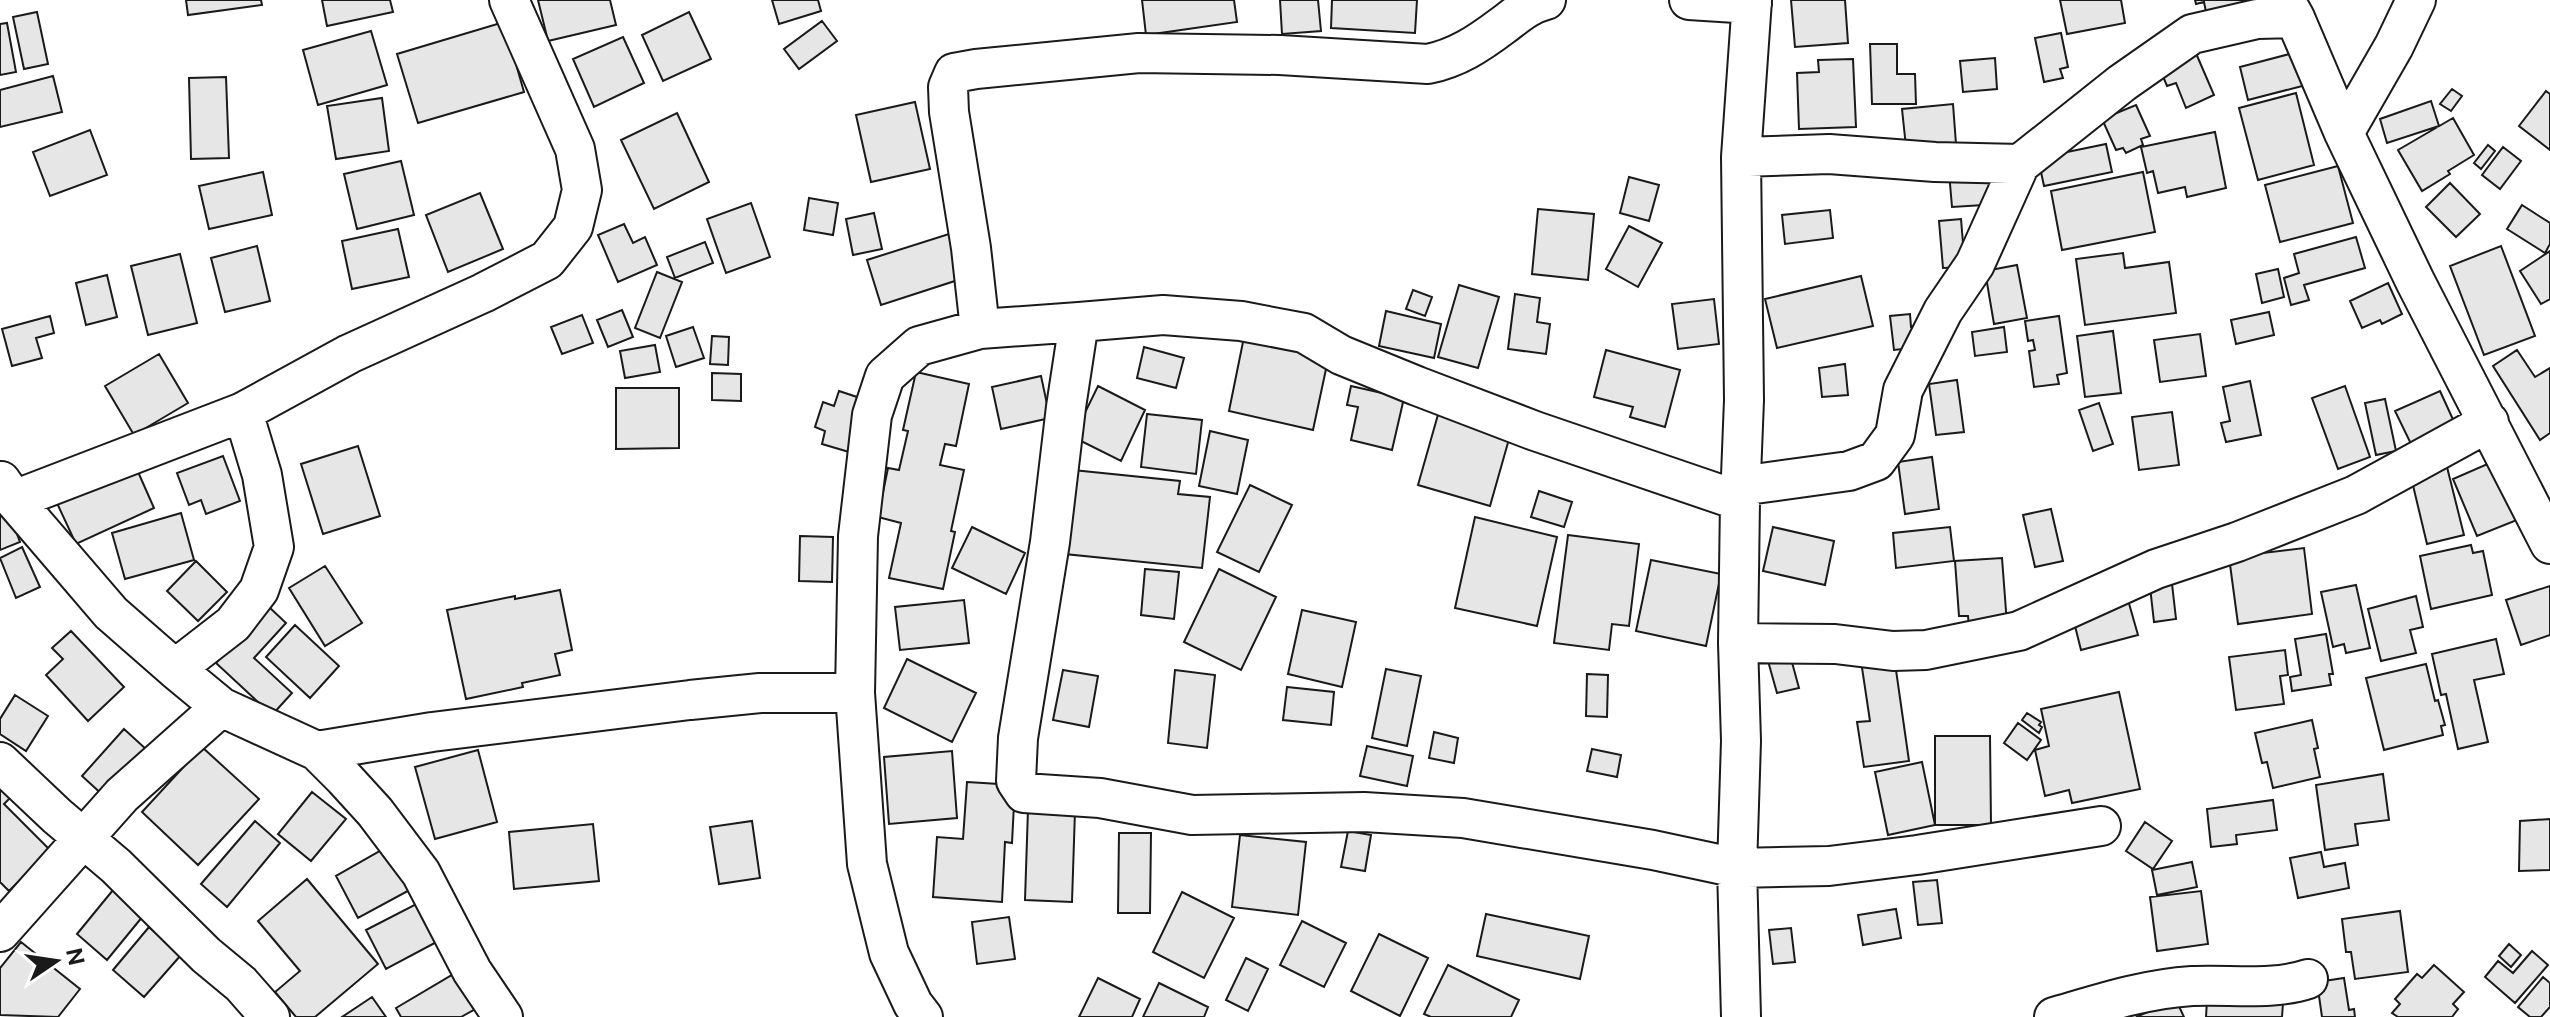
<svg xmlns="http://www.w3.org/2000/svg" width="2550" height="1017" font-family="'Public Sans',sans-serif">
  <style>
    .building { fill: #e6e6e6; stroke: #1a1a1a; stroke-width: 2 }
    .lines { fill: none; stroke-linecap: round; stroke-linejoin: round }
    .minor-casing { stroke: #1a1a1a; stroke-width: 42 }
    .minor { stroke: #fff; stroke-width: 38 }
  </style>
  <rect width="100%" height="100%" fill="#fff"/>
  <path class="building" d="M186,0h75l1,5 -74,10z
    M322,0h68l3,12 -66,14z
    M538,0h72l6,25 -68,16z
    M772,0h46l3,11 -42,13z
    M1142,0h92l3,22 -91,13z
    M1280,0h38l3,31 -39,3z
    M1332,0h85l-2,33 -84,-5z
    M1791,0h54l3,43 -53,4z
    M2060,0h61l4,23 -58,11z
    M2195,0h62l1,7 -51,10 -3,-15 -8,2z
    M37,12l11,52 -24,5 -11,-52z
    M689,12l22,47 -48,22 -21,-46z
    M822,21l15,20 -38,28 -15,-20z
    M504,22l20,70 -106,31 -21,-69z
    M7,23l9,49 -16,3v-51z
    M371,31l16,54 -69,20 -15,-55z
    M2061,33l7,34 -8,2 3,9 -19,4 -9,-44z
    M623,37l21,46 -50,24 -21,-48z
    M1870,44h27v30h18l1,30h-44z
    M2195,51l19,44 -28,13 -10,-25 -9,3 -8,-19z
    M2297,52l9,33 -58,15 -8,-33z
    M1995,58l2,31 -34,3 -3,-31z
    M1853,59l3,68 -57,2 -2,-56 22,-1 -1,-12z
    M53,76l9,36 -62,15v-37z
    M226,77l3,81 -38,1 -2,-81z
    M2452,89l10,7 -11,15 -11,-7z
    M2546,91l4,3v56l-31,-24z
    M2296,93l18,72 -56,15 -19,-72z
    M382,98l7,53 -53,8 -9,-53z
    M2431,101l8,25 -52,17 -7,-24z
    M915,102l15,67 -59,13 -15,-67z
    M1953,104l3,40 -50,3 -4,-38z
    M2136,105l14,31 -9,3 2,6 -17,8 -3,-5 -7,2 -14,-31z
    M677,113l32,69 -55,27 -33,-69z
    M2453,118l21,37 -26,16 2,3 -28,17 -24,-41z
    M90,130l17,45 -57,21 -17,-44z
    M2215,132l11,56 -39,9 -2,-10 -27,6 -5,-22 -6,2 -6,-26z
    M2106,144l6,28 -68,14 -6,-28z
    M2488,145l7,6 -14,18 -7,-6z
    M2503,147l18,14 -21,28 -18,-14z
    M401,161l13,54 -57,14 -13,-55z
    M2338,166l15,57 -73,19 -15,-57z
    M1997,169l3,35 -48,3 -3,-35z
    M263,172l9,43 -63,14 -10,-43z
    M2143,172l12,60 -93,18 -11,-59z
    M1629,177l30,8 -10,36 -29,-8z
    M2450,183l30,31 -24,23 -30,-30z
    M480,193l23,56 -55,23 -22,-57z
    M809,198l29,5 -5,32 -29,-5z
    M751,203l19,54 -44,16 -19,-54z
    M2522,205l28,18v21l-5,9 -38,-24z
    M1538,209l56,5 -6,66 -56,-6z
    M1830,210l3,28 -48,6 -3,-29z
    M874,213l8,36 -29,6 -7,-36z
    M1961,219l4,48 -22,1 -4,-47z
    M624,224l9,19 12,-6 12,28 -39,17 -20,-47z
    M1629,226l33,17 -24,44 -32,-18z
    M398,229l11,48 -57,12 -10,-48z
    M949,234l15,44 -83,27 -14,-45z
    M2356,237l9,31 -61,17 5,15 -18,5 -7,-27 15,-5 -5,-19z
    M705,242l8,21 -38,15 -8,-21z
    M257,246l13,55 -45,11 -14,-54z
    M2501,246l34,90 -51,19 -34,-89z
    M2550,251v48l-9,5 -21,-33z
    M2123,253l2,15 44,-6 7,51 -91,12 -9,-66z
    M180,254l17,69 -49,12 -17,-69z
    M2017,265l10,53 -33,6 -9,-53z
    M2278,269l6,28 -22,6 -6,-29z
    M657,272l25,10 -22,56 -25,-10z
    M107,275l10,42 -31,8 -10,-42z
    M1861,276l12,50 -96,22 -12,-49z
    M2388,283l14,31 -20,10 -2,-4 -18,8 -12,-27z
    M1459,285l40,12 -21,71 -40,-11z
    M1413,290l19,7 -7,19 -19,-7z
    M1515,294l25,4 -3,24 13,2 -4,30 -38,-5z
    M1714,299l5,45 -41,5 -6,-45z
    M622,310l11,27 -25,10 -11,-27z
    M1386,311l55,13 -7,34 -55,-12z
    M2269,312l5,23 -38,9 -5,-24z
    M1910,314l1,13 8,-1 2,21 -27,3 -4,-34z
    M582,315l11,28 -31,11 -11,-27z
    M50,316l4,17 -18,5 6,20 -30,8 -10,-37z
    M2059,316l8,57 -10,2 2,9 -25,3 -5,-36 6,-1 -2,-10 -5,1 -3,-20z
    M693,327l11,31 -28,9 -10,-31z
    M2004,327l3,25 -32,4 -3,-24z
    M2113,331l8,62 -36,4 -8,-61z
    M2200,334l6,42 -46,6 -6,-42z
    M712,336l17,1 -1,28 -18,-1z
    M1244,337l85,18 -16,75 -84,-19z
    M655,345l5,27 -35,6 -5,-27z
    M1144,347l40,11 -8,30 -39,-10z
    M1606,350l74,20 -15,57 -35,-10 3,-10 -39,-10z
    M2517,350l18,27 15,-9v65l-10,7 -47,-74z
    M159,354l29,49 -54,32 -29,-49z
    M1845,364l3,31 -26,2 -3,-29z
    M916,372l53,12 -13,62 -11,-2 -5,21 24,5 -13,61 4,1 -12,57 -54,-11 12,-55 -23,-6 10,-49 11,2 9,-39 -5,-1z
    M712,373l29,1v27l-29,-1z
    M1041,376l9,42 -49,11 -9,-42z
    M1957,380l7,52 -28,3 -7,-51z
    M2250,381l11,54 -35,7 -5,-19 9,-2 -7,-34z
    M1098,386l47,24 -24,51 -48,-24z
    M1351,386l53,12 -12,52 -41,-10 7,-33 -11,-2z
    M2345,386l25,71 -32,12 -26,-71z
    M616,388h63v60l-63,1z
    M839,391l27,9 -17,52 -27,-8 3,-13 -10,-4 8,-25 11,4z
    M2440,391l16,35 -44,20 -17,-35z
    M2385,399l11,52 -20,4 -11,-52z
    M2099,403l14,41 -20,7 -14,-41z
    M1441,404l72,21 -23,81 -72,-21z
    M2172,412l7,53 -40,5 -7,-53z
    M1147,414l55,6 -6,54 -55,-7z
    M1210,431l38,9 -11,54 -38,-8z
    M358,446l22,70 -57,18 -22,-70z
    M223,456l17,45 -34,13 -5,-14 -12,5 -12,-32z
    M1932,457l7,52 -34,5 -7,-52z
    M2492,462l25,58 -40,16 -24,-57z
    M135,465l19,43 -78,36 -20,-43z
    M2447,467l17,68 -37,9 -16,-67z
    M1063,469l117,12 -2,13 32,3 -8,71 -147,-15z
    M1250,485l42,20 -33,67 -42,-20z
    M0,489l20,53 -20,8z
    M1539,491l33,11 -8,25 -33,-10z
    M2051,509l12,52 -28,6 -12,-52z
    M181,513l13,47 -69,19 -13,-46z
    M1475,517l82,20 -20,89 -82,-18z
    M972,527l53,26 -19,41 -54,-26z
    M1773,527l61,14 -9,44 -62,-14z
    M1950,527l4,34 -58,7 -3,-35z
    M1568,535l71,9 -10,82 -17,-2 -3,26 -55,-7z
    M800,536l33,1 -1,45 -33,-1z
    M2471,545l2,8 10,-2 9,44 -61,14 -11,-53z
    M22,547l18,40 -24,11 -16,-40z
    M2304,548l8,66 -74,10 -9,-67z
    M2002,558l5,66 -38,3 -1,-11h-9l-4,-55z
    M1651,560l70,14 -15,72 -70,-15z
    M196,561l31,31 -29,29 -31,-30z
    M325,566l37,57 -37,23 -36,-58z
    M1145,569l34,3 -5,47 -33,-4z
    M1219,569l57,28 -35,73 -57,-28z
    M2171,575l5,44 -22,3 -5,-44z
    M2356,585l14,63 -24,5 -2,-9 -11,3 -12,-55z
    M2550,586v49l-29,10 -15,-45z
    M560,590l12,60 -17,4 5,21 -38,8 1,4 -57,12 -19,-89 68,-14v3z
    M2416,596l7,31 -13,3 6,23 -35,8 -13,-52z
    M964,600l5,43 -69,7 -5,-43z
    M2128,600l10,35 -57,15 -9,-36z
    M268,606l18,17 -32,35 38,35 -20,22 -56,-52z
    M1302,610l54,12 -14,65 -54,-13z
    M295,625l44,41 -29,32 -44,-41z
    M71,631l53,56 -36,34 -42,-46 17,-16 -11,-11z
    M2326,634l7,40h-4l2,11 -39,6 -2,-14 11,-2 -6,-36z
    M2496,639l8,35 -30,6 14,62 -30,7 -12,-55 -5,1 -9,-41z
    M2285,650l3,25 -8,1 4,28 -48,6 -7,-53z
    M1790,655l9,33 -22,5 -9,-32z
    M1894,656l15,105 -45,6 -7,-45 13,-1 -9,-60z
    M907,659l69,34 -24,49 -68,-34z
    M2426,664l9,37 3,-1 7,25 -4,1 2,9 -59,15 -18,-72z
    M1386,669l35,7 -14,70 -35,-8z
    M1063,670l35,6 -9,51 -36,-7z
    M1175,670l40,5 -8,73 -39,-5z
    M1587,674l21,1 -1,42 -21,-1z
    M1287,687l47,5 -3,33 -48,-5z
    M2119,692l21,97 -68,14 -3,-13 -24,6 -10,-46 14,-4 -8,-37z
    M15,695l33,21 -22,35 -26,-17v-15z
    M2027,713l14,9 -2,3 3,2 -3,6 -17,-13z
    M2312,720l6,28 -4,1 6,28 -47,11 -6,-26 -5,1 -7,-30z
    M2018,723l23,17 -14,20 -23,-17z
    M124,729l23,21 -42,47 -23,-21z
    M1434,732l24,6 -4,25 -25,-5z
    M1935,736h55l1,89h-56z
    M1367,746l46,10 -6,30 -47,-10z
    M202,747l57,52 -61,66 -56,-53z
    M1592,749l29,6 -4,22 -30,-6z
    M478,750l19,72 -62,17 -20,-72z
    M952,751l5,67 -68,6 -5,-67z
    M1922,762l13,63 -47,10 -13,-63z
    M2383,774l6,46 -34,4 3,21 -33,5 -9,-65z
    M967,782l48,3 -3,58 -7,-1 -3,60 -69,-5 4,-60 26,2z
    M0,787l10,11 -6,6 46,46 -41,41 -9,-9z
    M312,792l34,27 -35,42 -33,-27z
    M2273,800l4,30 -41,5 1,9 -26,3 -4,-38z
    M1028,809l47,2 -3,91 -47,-2z
    M2550,819v51l-31,1 1,-50z
    M255,821l25,22 -53,64 -26,-23z
    M752,821l8,57 -41,6 -9,-57z
    M2145,822l27,19 -19,28 -27,-18z
    M593,824l6,57 -85,8 -5,-57z
    M1348,831l23,4 -6,36 -24,-4z
    M1119,833h32l-1,80h-32z
    M1240,835l66,7 -8,73 -66,-8z
    M394,843l23,43 -59,32 -22,-42z
    M2321,852l3,15 21,-4 4,25 -51,10 -8,-40z
    M2192,862l5,25 -40,8 -5,-25z
    M307,879l71,85 -63,53h-19l-21,-25 25,-21 -42,-50z
    M1937,880l5,43 -24,2 -5,-43z
    M113,890l30,26 -36,44 -30,-26z
    M2201,891l7,53 -51,7 -7,-54z
    M1182,892l52,26 -30,60 -51,-26z
    M426,899l20,38 -60,32 -20,-39z
    M1896,909l5,29 -38,7 -5,-30z
    M2400,911l8,61 -53,7 -4,-27h-5l-4,-33z
    M1486,914l103,22 -9,43 -103,-23z
    M1009,917l6,42 -38,5 -5,-42z
    M1302,921l44,22 -22,44 -44,-22z
    M149,927l32,28 -37,42 -31,-27z
    M1791,928l4,34 -22,2 -4,-34z
    M1379,934l49,24 -28,58 -49,-25z
    M21,942l59,47 -22,28 -58,-2v-47z
    M2509,944l12,11 -10,12 -12,-11z
    M2532,951l16,14 -33,38 -30,-26 13,-16 15,12z
    M1246,958l22,11 -20,42 -22,-11z
    M1448,965l71,35 -8,17h-80l-7,-3z
    M2434,965l30,27 -11,12 5,5 -6,8h-54l-6,-4 8,-9 -5,-5 22,-25 5,4z
    M457,972l20,36 -16,9h-60l-5,-9z
    M2543,977l7,6v24l-9,10h-11l-12,-10z
    M1098,978l42,21 -8,18h-53z
    M2344,978l5,32 5,-1 1,8h-33l-5,-35z
    M1159,983l49,24 -4,10h-61z
    M372,997l14,20h-44z
    M2176,1000l8,17h-48z
    M2207,1000l76,3 -1,14h-76z"/>
  <g class="lines">
    <g class="minor-casing">
      <path id="minor" d="M1689,0l63,4
        M2285,0l10,18 49,115 71,148 135,263
        M2344,133l50,-87 22,-46
        M1741,157l88,-3 106,8 85,2
        M1079,322l-13,85 -16,135 -32,196 -2,43 8,12 76,5 92,17 172,-3 99,6 190,32 84,18 92,-2 88,-11 184,-29
        M980,329l-9,-81 -22,-136 -1,-25 6,-14 22,-4 163,-16 141,2 148,9c29,-6 50,-20 74,-38 15,-11 25,-21 44,-26
        M1,481l13,19 97,113 64,56 46,38 96,44 27,27 31,34 46,61 51,98 31,46
        M1740,486l109,-15 27,-10 19,-26 8,-45 40,-79 32,-47 45,-100 102,-81 70,-49 65,-15 38,-1
        M14,500l229,-88 106,-58 134,-61 64,-33 26,-33 9,-37 -7,-41 -66,-149
        M1738,643l97,1 58,7 33,-1 93,-19 137,-62 81,-27 119,-47 133,-73
        M175,669l58,-45 26,-34 15,-43 -12,-72 -19,-63
        M317,751l115,-19 258,-32 70,-7h95
        M0,762l57,54 59,50 90,89 35,29 29,33
        M0,932l122,-137 99,-88
        M923,1017l-10,-13 -24,-51 -22,-89 -12,-171 3,-157 14,-121 13,-39 34,-30 61,-17 99,-7 84,-7 78,6 63,12 37,22 76,31 118,45 205,70
        M1741,1017l-4,-149 4,-127 -3,-98 2,-142 4,-101 -3,-243 11,-157
        M2054,1017c45,-13 90,-28 138,-31 38,-2 80,5 116,-7"/>
    </g>
    <use href="#minor" class="minor"/>
  </g>
  <g transform="translate(56 961) rotate(77)" stroke="#ffffff" stroke-width="6" paint-order="stroke">
  <path d="M0-6L14 30L0 20L-14 30Z" fill="#1a1a1a"/>
  <text y="-12" font-size="22" font-weight="bold" text-anchor="middle" fill="#1a1a1a">N</text>
  </g>
</svg>
